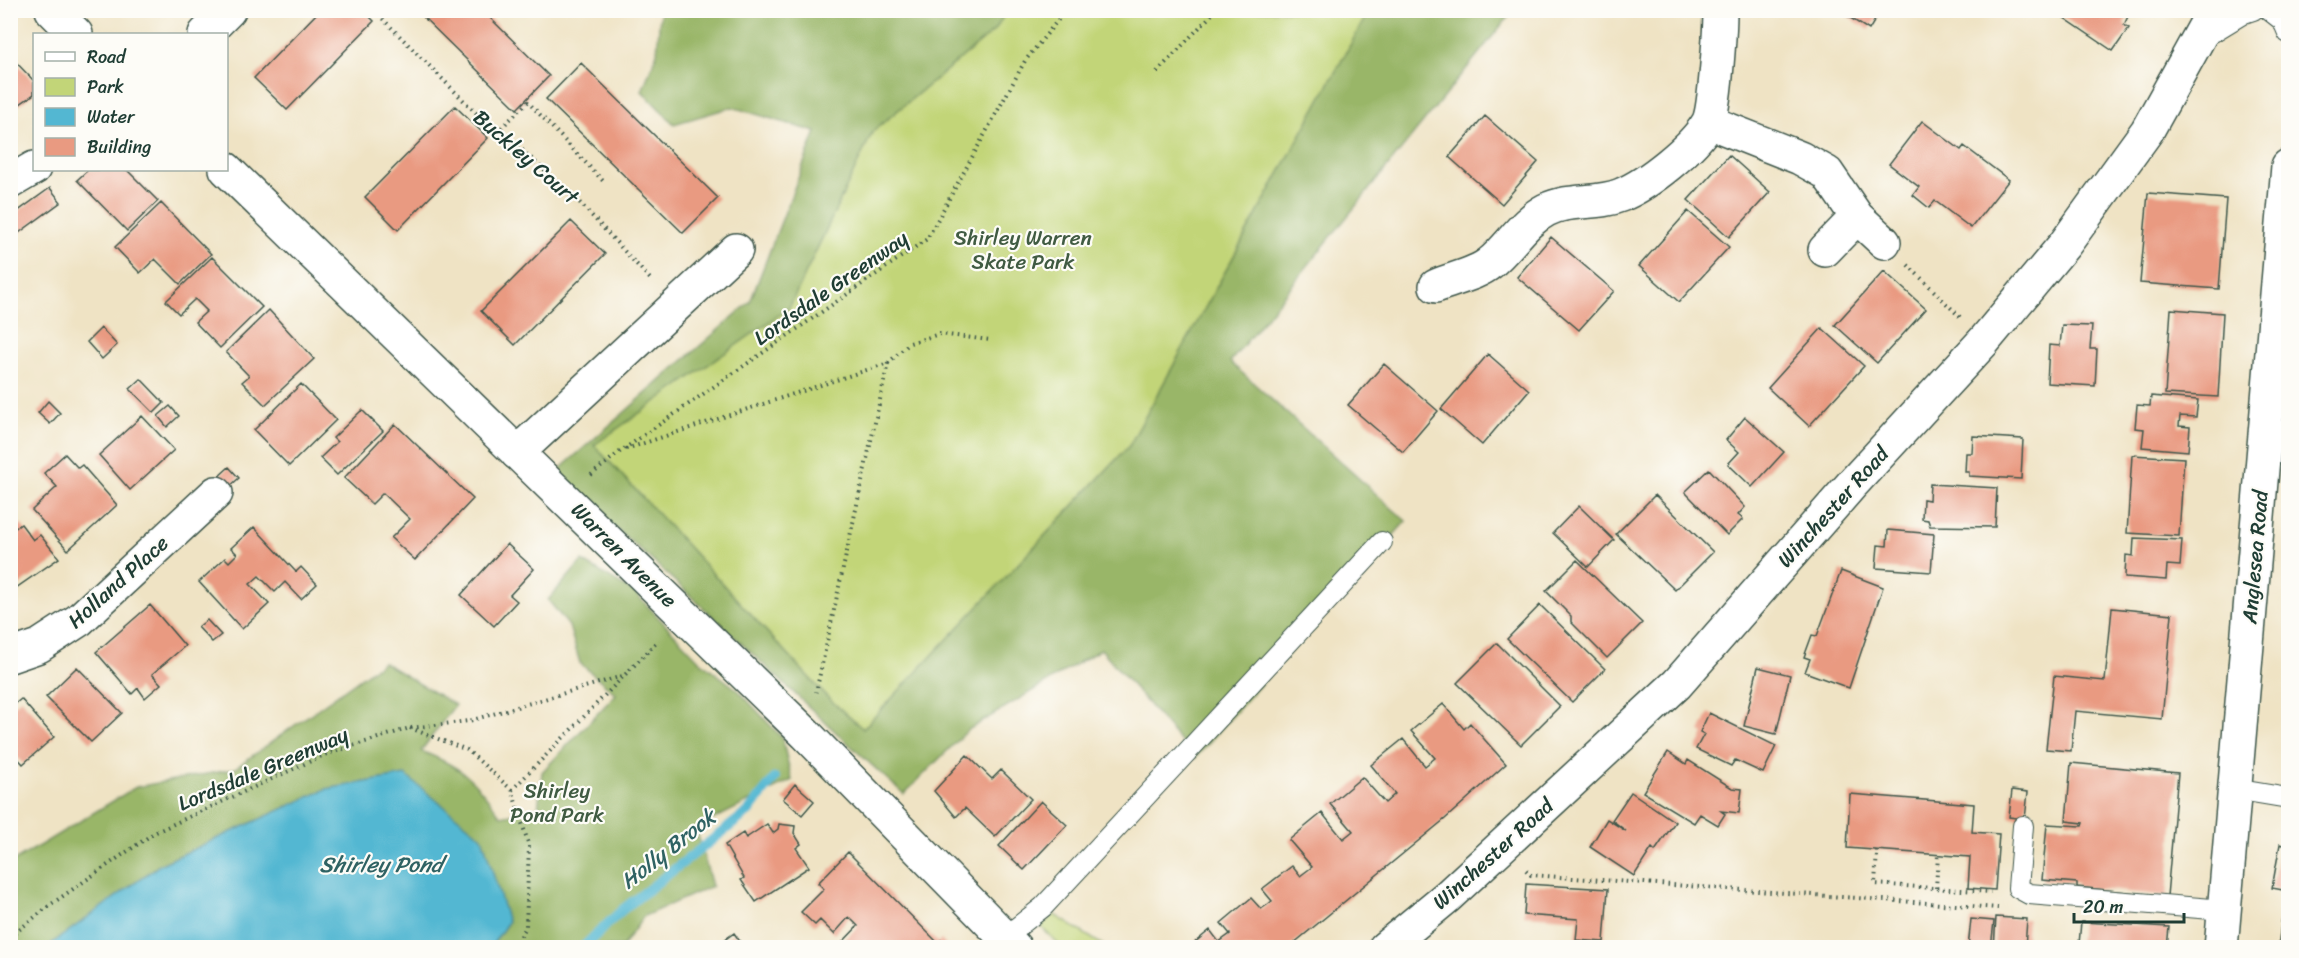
<svg xmlns="http://www.w3.org/2000/svg" width="2299" height="958" font-family="Sriracha,sans-serif">
  <style>
    .green { fill: #c2d578; stroke: #708956; stroke-width: 1.5 }
    .forest { fill: #99b668; stroke: #5c7a4e; stroke-width: 1.5 }
    .water { fill: #53b7d2; stroke: #397a83; stroke-width: 1.5 }
    .lines { fill: none; stroke-linecap: round; stroke-linejoin: round }
    .stream { stroke: #53b7d2; stroke-width: 10 }
    .building { fill: #e99a81 }
    .lane-casing { stroke: #3e564a; stroke-width: 22 }
    .street-casing { stroke: #3e564a; stroke-width: 36 }
    .secondary-casing { stroke: #3e564a; stroke-width: 36 }
    .primary-casing { stroke: #3e564a; stroke-width: 36 }
    .path { stroke: #3e564a; stroke-width: 4; stroke-dasharray: 1.5 4.5; stroke-linecap: butt }
    .lane { stroke: #fff; stroke-width: 20 }
    .street { stroke: #fff; stroke-width: 33 }
    .secondary { stroke: #fff; stroke-width: 33 }
    .primary { stroke: #fff; stroke-width: 33 }
    .labels { text-anchor: middle; dominant-baseline: central; stroke-width: 4.5; stroke-linejoin: round; paint-order: stroke }
    .street-label { font-size: 21px; fill: #1f3d34; stroke: #fdfcf7 }
    .park-label { font-size: 21px; fill: #405b42; stroke: #fdfcf7 }
    .water-label { font-size: 22px; font-style: italic; fill: #2f6263; stroke: #fdfcf7 }
  </style>
  <rect width="100%" height="100%" fill="#fdfcf7"/>
  <filter id="ink" filterUnits="userSpaceOnUse"><feTurbulence type="fractalNoise" baseFrequency=".0167" numOctaves="2"/><feDisplacementMap in="SourceGraphic" scale="12" xChannelSelector="R" yChannelSelector="G"/><feConvolveMatrix kernelMatrix="1 2 1 2 8 2 1 2 1" color-interpolation-filters="sRGB"/></filter>
  <filter id="wash" filterUnits="userSpaceOnUse"><feTurbulence type="fractalNoise" baseFrequency=".008" numOctaves="4" result="noise"/><feDisplacementMap in="SourceGraphic" scale="24" xChannelSelector="R" yChannelSelector="G"/><feGaussianBlur stdDeviation="1.35" result="paint"/><feColorMatrix in="noise" values="0 0 0 0 0 0 0 0 0 0 0 0 0 0 0 0 0 1.4 0 .05"/><feComposite in="paint" operator="in"/></filter>
  <g filter="url(#wash)">
    <rect width="100%" height="100%" fill="#efe3c4"/>
    <path class="green" d="M1006,11h363l-240,435 -266,283 -36,-32 -233,-252 195,-137 84,-177 123,-102z
      M1053,914l53,33h-45l-20,-20z"/>
    <path class="forest" d="M662,11h344l-10,18 -123,102 -84,177 -195,137 233,252 36,32 266,-283 240,-435h144l-283,351 176,159 -211,237 -94,-109 -133,81 -64,64c-118,-104 -228,-219 -351,-319l197,-173 66,-170 -84,-25 -58,17 -32,-33 15,-38 3,-38z
      M582,561l53,32 65,68 39,30 43,47 10,42 -96,48 16,58 -68,30 -22,31h-131l17,-25 -103,-147 -79,14 -165,75 -114,83 -36,1v-85l125,-76 98,-18 149,-107 72,43 -34,46c43,17 53,28 80,65l37,-7 4,-37 74,-78 -36,-31 -11,-37 -21,-26z"/>
    <path class="water" d="M405,775l77,62 26,85 -17,25h-444l114,-83 165,-75z"/>
    <g class="lines">
      <path class="stream" d="M582,948l40,-38 126,-98 27,-34"/>
    </g>
    <g id="blocks">
      <path class="building" d="M320,10h43l11,11 -87,89 -33,-32z
        M416,10h66l67,66 -32,33z
        M1838,10h43l-12,20z
        M2064,10h67l-7,15 5,3 -16,23 -53,-36z
        M10,56l24,25v13l-24,17z
        M581,63l137,135 -35,35 -137,-134z
        M455,106l33,32 -90,92 -33,-33z
        M1485,116l53,46 -36,42 -53,-47z
        M1922,121l39,29 3,-4 45,34 -38,48 -36,-27 -6,7 -16,-13 6,-8 -30,-23z
        M1729,155l41,37 -41,45 -41,-37z
        M88,170h39l31,31 -31,30 -50,-51z
        M50,188l11,14 -45,33 -6,-8v-10z
        M2148,193l78,6 -7,90 -79,-6z
        M161,203l50,51 -31,30 -25,-25 -15,14 -25,-26z
        M1688,211l41,36 -50,55 -40,-36z
        M571,221l34,33 -90,91 -34,-34z
        M1551,237l63,54 -35,39 -62,-53z
        M212,257l50,50 -42,41 -25,-26 12,-11 -12,-12 -16,15 -13,-13z
        M1884,271l42,38 -49,54 -42,-38z
        M2171,309l52,4 -5,84 -53,-3z
        M269,310l45,49 -49,46 -23,-23 7,-6 -23,-24z
        M2062,325l30,1 -2,23h7l-2,37 -48,-3 2,-38 11,1z
        M101,328l16,17 -15,14 -15,-17z
        M1822,328l42,38 -55,60 -41,-38z
        M1488,354l41,36 -47,55 -41,-36z
        M1384,364l54,47 -35,41 -55,-47z
        M141,379l23,24 -10,10 -24,-24z
        M301,384l35,36 -47,46 -35,-36z
        M2151,396l47,4 -2,17 -16,-1 -1,10 11,1 -2,24 -46,-4 2,-18 -9,-1 2,-23 13,1z
        M48,401l12,12 -10,11 -12,-11z
        M170,406l9,10 -12,11 -9,-11z
        M362,410l21,21 -46,44 -17,-17 17,-16 -4,-4z
        M142,416l32,34 -44,40 -31,-35z
        M1745,417l39,35 -32,35 -24,-23 11,-12 -13,-12z
        M395,424l78,75 -58,61 -24,-22 19,-19 -27,-26 -11,11 -28,-26z
        M1973,436l50,3 -2,40 -52,-3v-4h-4l1,-19h6z
        M65,454l13,14 4,-3 35,40 -49,45 -36,-40 25,-23 -13,-14z
        M2132,455l52,3 -5,78 -52,-3z
        M229,467l10,11 -12,11 -10,-11z
        M1709,469l36,38 -7,8 5,4 -16,16 -42,-43z
        M1930,484l67,4 -2,39 -65,-1 -2,-6 -6,-1 1,-20 6,1z
        M1655,495l58,57 -38,38 -59,-56z
        M1579,506l35,34 -26,27 -35,-34z
        M21,524l12,16 7,-5 19,23 -49,34v-60z
        M254,527l42,45 5,-5 16,17 -16,15 -16,-17 -10,10 -16,-16 -9,8 19,20 -27,25 -43,-47 26,-24 4,4 8,-8 -6,-6z
        M1888,530l46,4 -3,38 -55,-4 2,-23 9,1z
        M2134,538l48,2 -2,26 -13,-1 -1,15 -41,-3 1,-22 7,1z
        M507,544l27,25 -24,26 7,6 -23,25 -33,-31z
        M1577,560l65,63 -35,35 -36,-36v-6l-25,-25z
        M1841,571l42,16 -34,101 -44,-16 5,-13 -6,-2 8,-22 5,1z
        M150,605l35,41 -33,28 9,10 -16,14 -7,-10 -6,6 -36,-42z
        M1540,605l65,64 -33,33 -65,-63z
        M2112,608l60,6 -10,105 -87,-8 -4,40 -25,-2 8,-73 51,5z
        M207,620l14,15 -9,7 -14,-15z
        M1497,643l63,63 -39,39 -64,-62z
        M77,667l45,46 -31,29 -45,-45z
        M1758,667l32,8 -14,59 -32,-8z
        M21,699l33,38 -31,27 -13,-14v-42z
        M1443,704l21,25 6,-6 36,41 -61,55 -157,129h-100l22,-18 9,12 11,-8 -9,-11 30,-25 10,11 6,-4 5,-4 -10,-12 30,-23 8,10 12,-9 -23,-27 33,-27 21,26 10,-8 -23,-27 32,-27 23,26 10,-9 -24,-29 32,-26 22,27 10,-8 -24,-27z
        M1709,713l67,33 -13,27 -28,-13 -4,6 -35,-17 8,-15 -4,-2z
        M1668,752l18,12 2,-4 44,28 10,1 -3,24 -18,-2 4,3 -7,11 -18,-11 -6,9 -51,-31z
        M967,755l25,24 9,-9 30,29 -36,38 -30,-29 -9,9 -22,-26z
        M2071,763l107,10 -11,123 -90,-9v-4l-35,-3 5,-56 35,2 1,-3 -17,-2z
        M795,784l19,17 -12,14 -19,-16z
        M2012,790l16,2 -3,27 -16,-2z
        M1631,792l44,30 -20,29 -3,-3 -18,28 -44,-29 17,-28 19,12 -14,-11z
        M1850,794l124,10 -2,28 27,2 -4,56 -27,-2 2,-31 -123,-9z
        M1041,801l26,24 -43,45 -25,-24z
        M767,824l6,9 5,-4 1,-5 16,2 -1,7 7,11 -5,4 13,19 -53,35 -15,-22 3,-2 -19,-33 18,-12 3,5z
        M2287,832h1v59l-16,-3 8,-44 5,2z
        M848,852l90,91 3,-3 7,8h-111l21,-22 -9,-9 -15,17 -14,-14 -5,5 -14,-13 23,-23 -6,-6z
        M1526,884l82,5 -4,53 -28,-2 2,-21 -54,-4z
        M2282,916l6,1v31h-10z
        M1996,917l31,2 -2,29h-31z
        M1971,919l23,2 -3,27h-23z
        M2081,922l88,5 -2,21h-56v-3l-32,-1z
        M734,933l7,10 -5,5h-7l-6,-7z
        M720,941l7,7h-17z"/>
    </g>
  </g>
  <g filter="url(#ink)">
    <use href="#blocks" fill-opacity="0" stroke="#3e564a" stroke-width="1.5"/>
    <g class="lines">
      <g class="lane-casing">
        <path id="lane" d="M2269,10l14,11 5,12
          M2203,38l41,-25 9,-3
          M2234,789l54,9
          M2023,826l-5,62 11,6 195,16
          M996,944l47,-37 339,-365"/>
      </g>
      <g class="street-casing">
        <path id="street" d="M205,34l24,-24
          M1709,122l91,36 27,15 30,44 27,25
          M10,182l24,-14
          M1825,250l32,-33
          M1436,286c16,-7 41,-12 54,-23 20,-16 33,-41 56,-53 24,-12 51,-5 75,-15 27,-11 72,-47 87,-72 7,-13 12,-93 12,-113
          M517,453l219,-203
          M10,656l29,-10 40,-26 137,-127"/>
      </g>
      <g class="secondary-casing">
        <path id="secondary" d="M52,10l24,24
          M226,169l580,565 209,214
          M2221,948l67,-782"/>
      </g>
      <g class="primary-casing">
        <path id="primary" d="M1385,948l63,-52 229,-212 176,-201 131,-142 81,-97 82,-113 67,-121"/>
      </g>
      <path class="path" d="M374,10l111,112 35,26 60,55 72,78
        M1157,72l59,-62
        M497,132l31,-30 77,81
        M1908,265l52,52
        M888,363l22,-20 29,-9 51,6
        M626,449l262,-86 -72,329
        M591,475l30,-24 306,-212 98,-178 41,-51
        M410,728l57,22 45,40 17,56 -3,81 -12,21
        M512,790l147,-150
        M1877,850l-2,34 116,8
        M1526,870l5,5 467,33
        M1936,888l2,-33
        M10,937l40,-32 104,-72 170,-78 86,-27 59,-7 157,-46"/>
      <use href="#lane" class="lane"/>
      <use href="#street" class="street"/>
      <use href="#secondary" class="secondary"/>
      <use href="#primary" class="primary"/>
    </g>
  </g>
  <g class="labels">
    <g class="street-label">
      <text transform="translate(526 157) rotate(41)">Buckley Court</text>
      <text transform="translate(831 288) rotate(-35)">Lordsdale Greenway</text>
      <text transform="translate(1833 507) rotate(-48)">Winchester Road</text>
      <text transform="translate(624 555) rotate(45)">Warren Avenue</text>
      <text transform="translate(2255 557) rotate(-85)">Anglesea Road</text>
      <text transform="translate(118 582) rotate(-42)">Holland Place</text>
      <text transform="translate(263 769) rotate(-23)">Lordsdale Greenway</text>
      <text transform="translate(1493 854) rotate(-42)">Winchester Road</text>
    </g>
    <g class="park-label">
      <text x="1023" y="238">Shirley Warren<tspan x="1023" dy="24">Skate Park</tspan></text>
      <text x="557" y="791">Shirley<tspan x="557" dy="24">Pond Park</tspan></text>
    </g>
    <g class="water-label">
      <text transform="translate(668 849) rotate(-38)">Holly Brook</text>
      <text x="381" y="864">Shirley Pond</text>
    </g>
  </g>
  <rect width="2299" height="958" fill="none" stroke="#fdfcf7" stroke-width="36"/>
  <rect x="33" y="33" width="195" height="138" fill="#fdfcf7" stroke="#a4b0a9" stroke-width="1.5"/>
  <rect x="45" y="52" width="30" height="9" fill="#ffffff" stroke="#a4b0a9" stroke-width="1.5"/>
  <text x="87" y="63" font-size="18" fill="#1f3d34">Road</text>
  <rect x="45" y="78" width="30" height="18" fill="#c2d578" stroke="#a4b0a9" stroke-width="1.5"/>
  <text x="87" y="93" font-size="18" fill="#1f3d34">Park</text>
  <rect x="45" y="108" width="30" height="18" fill="#53b7d2" stroke="#a4b0a9" stroke-width="1.5"/>
  <text x="87" y="123" font-size="18" fill="#1f3d34">Water</text>
  <rect x="45" y="138" width="30" height="18" fill="#e99a81" stroke="#a4b0a9" stroke-width="1.5"/>
  <text x="87" y="153" font-size="18" fill="#1f3d34">Building</text>
  <path d="M2074 913v9h110v-9" fill="none" stroke="#1f3d34" stroke-width="3"/>
  <text x="2083" y="913" font-size="18" fill="#1f3d34" stroke="#fdfcf7" stroke-width="4.5" paint-order="stroke">20 m</text>
</svg>
